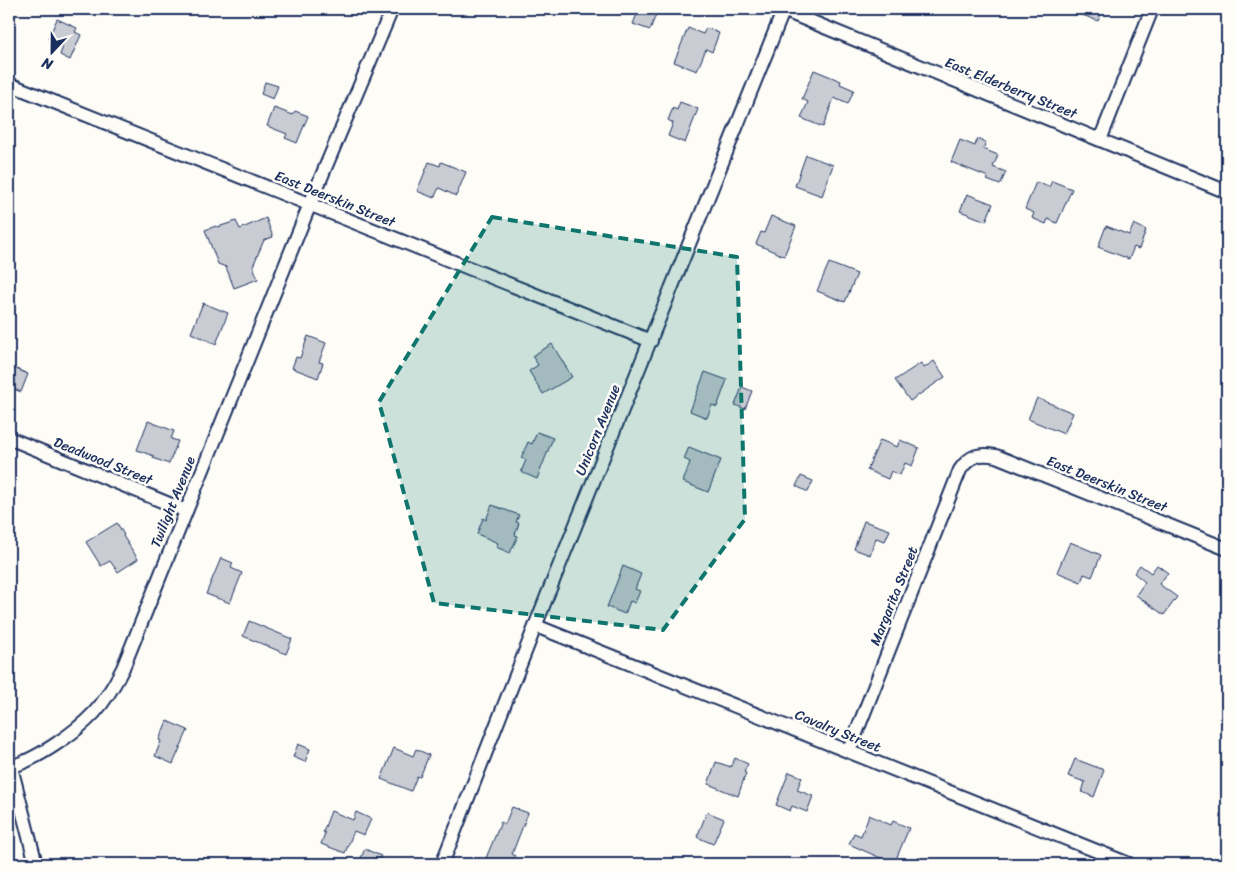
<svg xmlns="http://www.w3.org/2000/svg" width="1236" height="873" font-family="Sriracha,sans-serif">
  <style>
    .building { fill: #c9ccd3; stroke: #1b2f5e }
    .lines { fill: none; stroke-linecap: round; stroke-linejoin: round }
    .minor-casing { stroke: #1b2f5e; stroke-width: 16 }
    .minor { stroke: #fdfcf7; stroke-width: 12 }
    .marked { fill: #0f766e; fill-opacity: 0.2; stroke: #0f766e; stroke-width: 4; stroke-dasharray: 10 6; stroke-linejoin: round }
    .labels { text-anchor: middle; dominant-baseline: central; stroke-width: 5; stroke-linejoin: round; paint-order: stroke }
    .street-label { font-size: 14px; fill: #1b2f5e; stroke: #fdfcf7 }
  </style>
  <rect width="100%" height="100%" fill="#fdfcf7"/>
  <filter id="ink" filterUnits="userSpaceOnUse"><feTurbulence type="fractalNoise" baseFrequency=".02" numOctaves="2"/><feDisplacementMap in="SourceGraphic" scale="10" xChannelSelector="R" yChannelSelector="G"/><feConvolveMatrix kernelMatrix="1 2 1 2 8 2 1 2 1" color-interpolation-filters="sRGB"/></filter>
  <g filter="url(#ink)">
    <path class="building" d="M639,9h19l-8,21 -17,-6z
      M1067,9h36l-5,12z
      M57,19l20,9 -2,4 6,3 -11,25 -10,-5 3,-9 -15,-7z
      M688,28l15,6 3,-6 13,5 -7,19 -6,-3 -9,22 -23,-9z
      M814,70l27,11 -1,3 14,6 -6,14 -14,-6 -11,29 -22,-9 7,-16 -6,-3z
      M265,82l13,4 -5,13 -12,-5z
      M680,102l18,7 -13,34 -17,-7 5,-13 -5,-3 5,-12 4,2z
      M274,108l19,7 2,-4 13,5 -11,27 -12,-5 2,-4 -20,-8z
      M977,139l9,3 -3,7 15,6 -5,12 13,5 -6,13 -13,-5 1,-3 -37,-15 9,-22 15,6z
      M806,155l27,10 -11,31 -27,-10z
      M429,162l11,4 1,-4 25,10 -10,24 -17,-8 -5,10 -17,-7z
      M1052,181l20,8 -15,34 -9,-4 -2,5 -14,-6 2,-5 -9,-4 11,-27 13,5z
      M967,194l26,10 -7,17 -26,-10z
      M771,216l25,10 -12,30 -28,-12 5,-12 3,1z
      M266,218l7,19 -9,3 -11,26 5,13 -24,9 -8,-21 -8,-3 -13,-34 11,-4 2,1 18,-6 4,8z
      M1134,224l12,6 -7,19 -5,-2 -5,12 -31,-12 8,-21 23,9z
      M829,263l28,11 -12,28 -28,-11z
      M203,303l25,10 -12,31 -25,-11z
      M308,336l18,7 -7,19 4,1 -5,15 -26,-10 4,-11 4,1z
      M552,344l20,33 -29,17 -14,-23 9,-6 -6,-9z
      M934,361l11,16 -35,24 -15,-21 26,-17 3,5z
      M9,366l19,8 -7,18 -12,-5z
      M705,372l22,8 -10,27 -5,-2 -5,13 -17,-7z
      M742,387l10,4 -7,18 -10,-4z
      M1037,398l36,15 -9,21 -36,-15z
      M148,421l26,10 -3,8 7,2 -9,23 -16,-6 1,-2 -17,-6z
      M537,432l16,6 -16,41 -16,-7 5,-12 -5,-2 7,-16 4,2z
      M880,440l17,7 3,-7 19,8 -7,18 -7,-3 -5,12 -9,-4 -3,8 -21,-9z
      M689,447l32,13 -13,32 -25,-10 7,-20 -6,-3z
      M801,476l12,5 -5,11 -12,-6z
      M492,505l27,10 -3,7 3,1 -4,12 3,1 -8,17 -14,-6 2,-4 -21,-9 6,-16 3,2z
      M864,521l26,9 -5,11 -9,-3 -6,17 -16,-6z
      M117,523l7,12 -1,1 15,23 -20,13 -8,-11 -9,5 -15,-24z
      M1070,542l31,13 -9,22 -8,-3 -3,8 -24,-10z
      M221,558l12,5 -2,5 11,5 -12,30 -24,-9z
      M1140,565l11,8 6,-8 11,8 -9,11 18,13 -13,18 -28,-20 9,-13 -11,-9z
      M623,566l18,8 -6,15 5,2 -5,12 -5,-2 -5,13 -18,-7z
      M249,621l43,18 -6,15 -43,-18z
      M167,721l21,9 -15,34 -18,-8 6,-15 -2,-1z
      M298,744l12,5 -5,13 -12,-5z
      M394,748l19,8 3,-7 13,6 -9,22 -3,-1 -6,15 -30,-12z
      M735,758l13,6 -4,8 2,1 -8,23 -30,-12 8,-22 15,5z
      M1075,759l29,11 -10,27 -12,-5 3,-10 -17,-6z
      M789,772l13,5 -5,13 16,6 -6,16 -15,-6 -2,5 -14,-6z
      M512,807l16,6 -16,41 3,2 -4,8h-21l2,-4 -6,-2 15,-36 4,2z
      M331,811l22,9 3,-8 15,7 -7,16 -10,-4 -9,22 -24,-9 4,-11 -2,-1z
      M707,812l17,7 -11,25 -16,-7z
      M869,815l22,10 2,-4 16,7 -15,36 -45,-20 5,-11 7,3z
      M365,849l16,7 -4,8h-19z"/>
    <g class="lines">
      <g class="minor-casing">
        <path id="minor" d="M783,10l444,182
          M9,84l642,257
          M1100,140l52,-131
          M9,438l177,73
          M536,626l593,238
          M849,751l111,-281c10,-15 20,-17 36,-14l231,93
          M9,767c26,-6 66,-34 85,-54 12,-13 21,-29 29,-45l187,-464 82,-195
          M11,767l25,97
          M442,864l105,-268 237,-587"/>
      </g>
      <use href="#minor" class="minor"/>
    </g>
  </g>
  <path class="marked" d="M492,217l245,40 8,262 -82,111 -229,-27 -55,-201z"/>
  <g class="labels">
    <g class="street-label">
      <text transform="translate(1011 88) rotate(22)">East Elderberry Street</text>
      <text transform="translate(335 199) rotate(22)">East Deerskin Street</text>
      <text transform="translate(598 430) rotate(-68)">Unicorn Avenue</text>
      <text transform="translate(103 461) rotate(22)">Deadwood Street</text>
      <text transform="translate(1107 484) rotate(22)">East Deerskin Street</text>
      <text transform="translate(173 502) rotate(-68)">Twilight Avenue</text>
      <text transform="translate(894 596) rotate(-68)">Margarita Street</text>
      <text transform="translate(838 731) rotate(22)">Cavalry Street</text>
    </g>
  </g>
  <rect width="1236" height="873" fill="none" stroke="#fdfcf7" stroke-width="30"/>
  <rect x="15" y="15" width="1206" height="843" fill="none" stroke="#1b2f5e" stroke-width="2" filter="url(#ink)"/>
  <g transform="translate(52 52) rotate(202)" stroke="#fdfcf7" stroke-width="4" paint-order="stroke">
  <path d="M0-4L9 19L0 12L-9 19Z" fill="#1b2f5e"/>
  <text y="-8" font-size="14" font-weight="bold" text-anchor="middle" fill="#1b2f5e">N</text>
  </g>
</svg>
